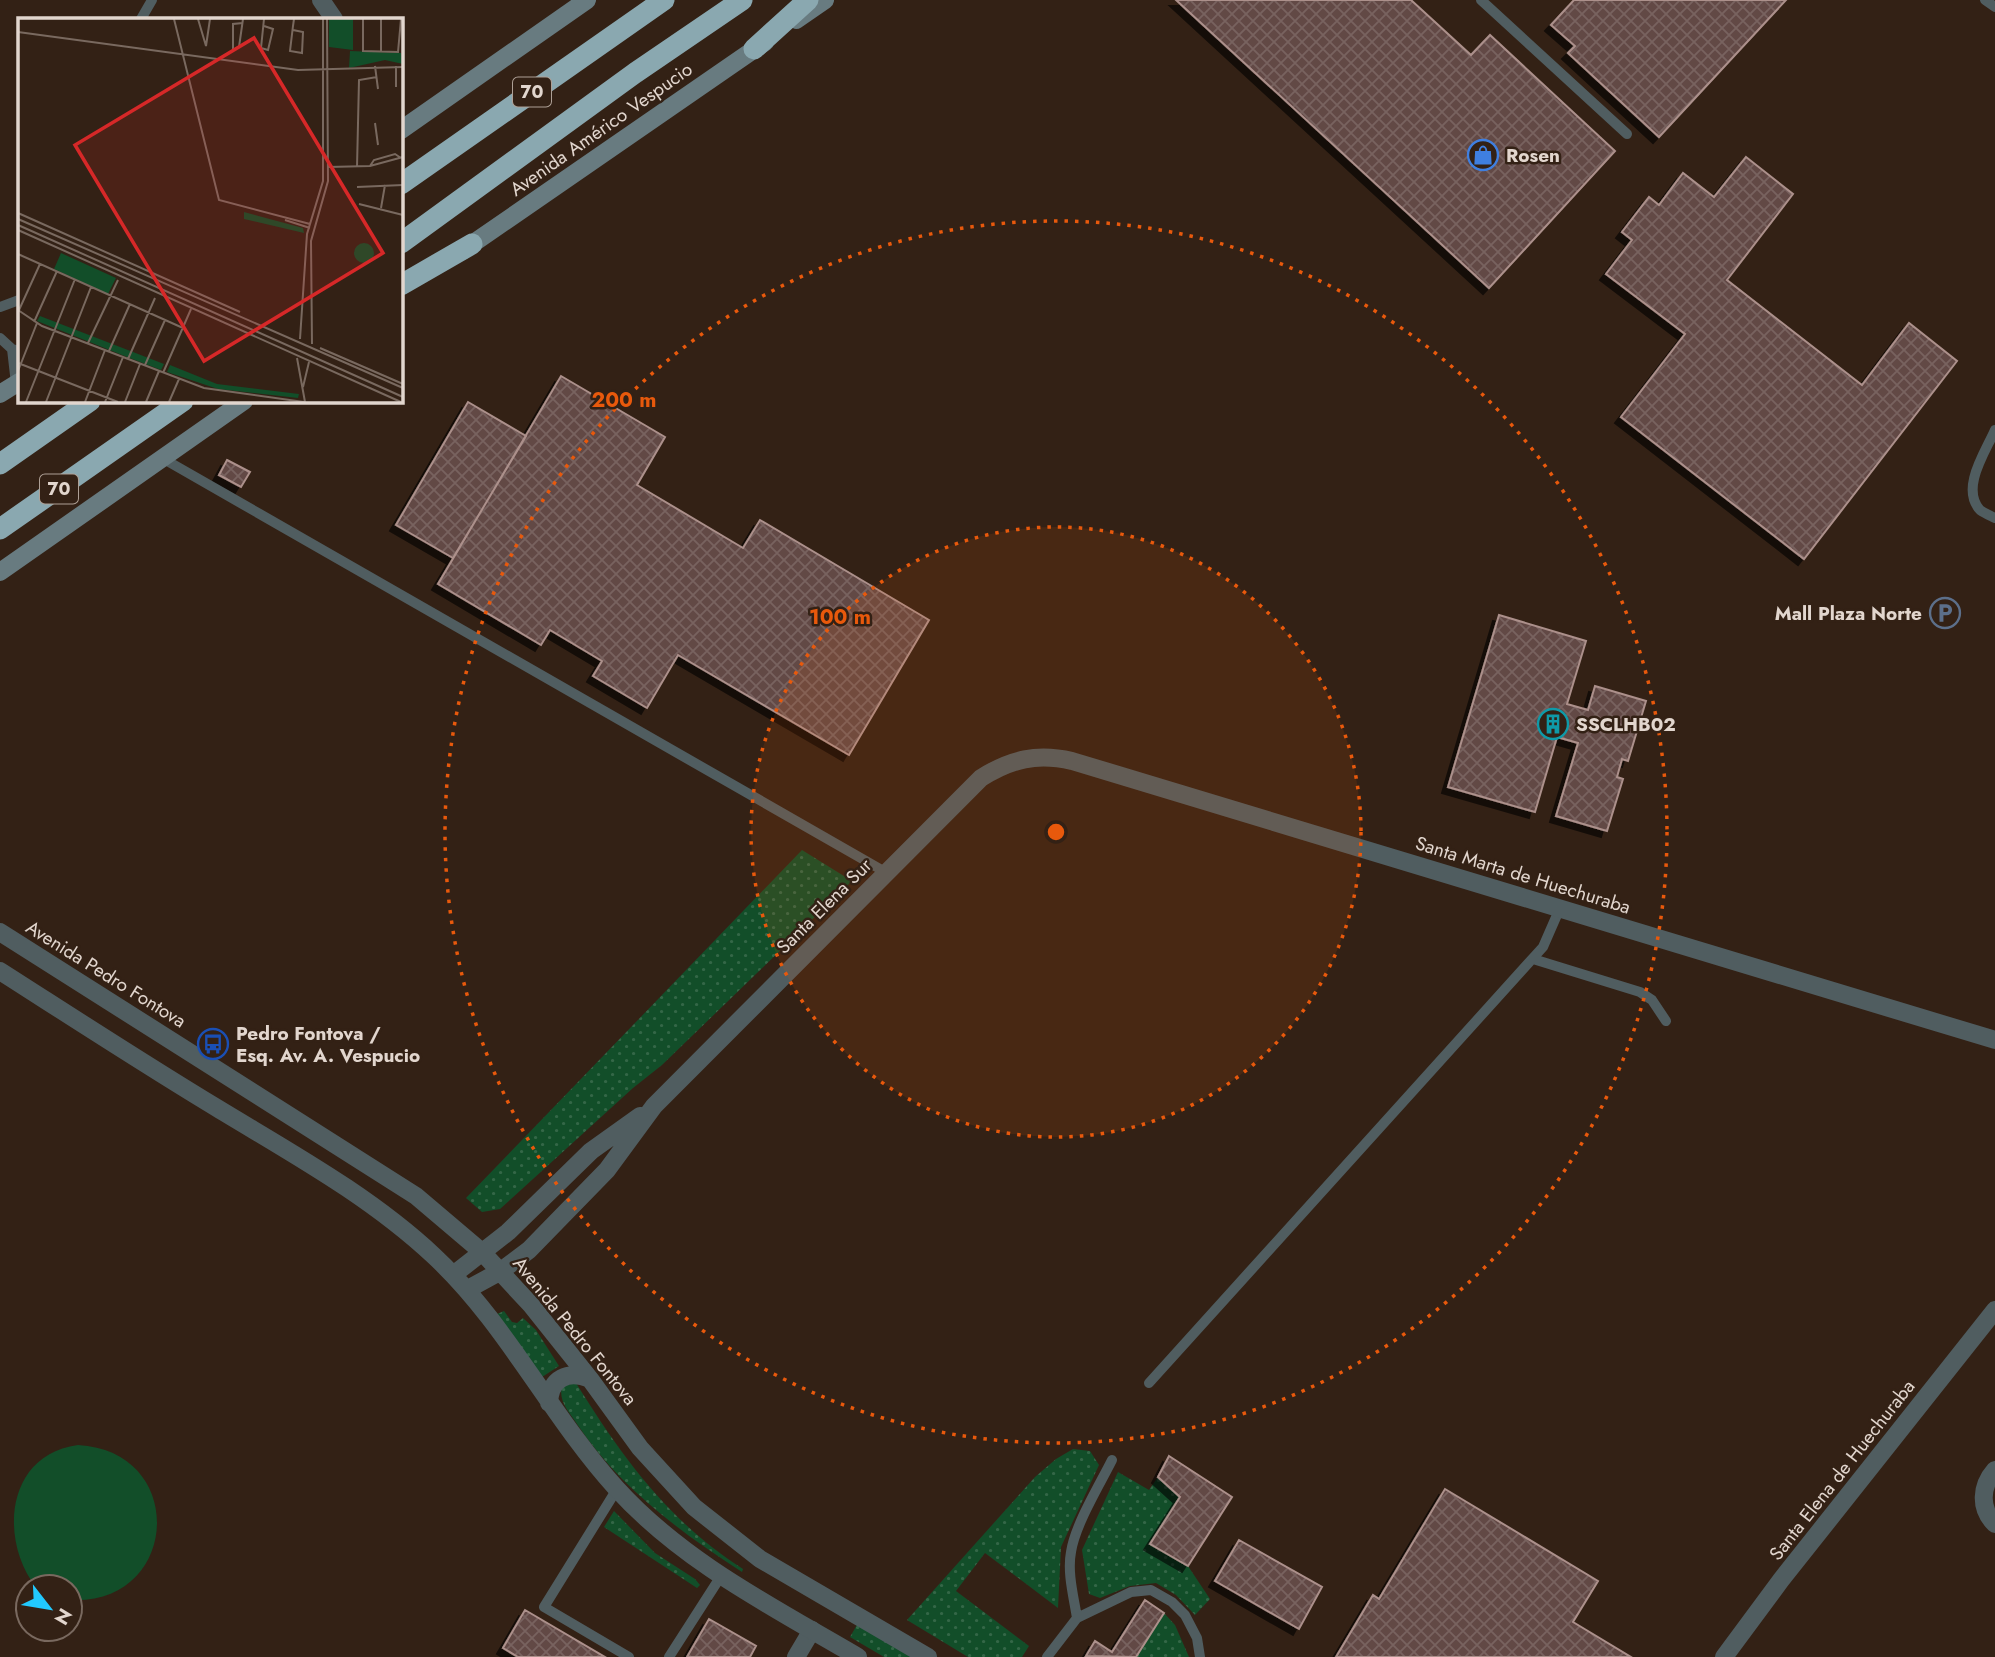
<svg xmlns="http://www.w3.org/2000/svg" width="1995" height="1657" font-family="Jost,sans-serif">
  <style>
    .green { fill: url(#green-dots) }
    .pitch { fill: #124e29 }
    .building { fill: url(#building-cross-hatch); stroke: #ac908b; stroke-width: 2; filter: url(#shadow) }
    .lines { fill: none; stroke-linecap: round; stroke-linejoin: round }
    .service { stroke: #505d60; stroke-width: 10 }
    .minor { stroke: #505d60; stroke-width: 18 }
    .tertiary { stroke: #505d60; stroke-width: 18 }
    .secondary { stroke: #687b80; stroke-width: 18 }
    .motorway { stroke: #8aa8b0; stroke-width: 21 }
    .ring { fill: none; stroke: #e8590c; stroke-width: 3.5; stroke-dasharray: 3.5 7 }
    .labels { text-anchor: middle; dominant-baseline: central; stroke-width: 5; stroke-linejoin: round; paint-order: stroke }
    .shield { fill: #332115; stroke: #aea096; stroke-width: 2 }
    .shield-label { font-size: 18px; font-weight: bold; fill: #e2d6ce }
    .street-label { font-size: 19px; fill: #e2d6ce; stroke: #332115 }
    .poi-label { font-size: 19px; font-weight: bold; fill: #e2d6ce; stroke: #332115; text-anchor: start }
    .inset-road { fill: none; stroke: #79695f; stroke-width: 2 }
    .view { fill: #d62828; fill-opacity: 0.15; stroke: #d62828; stroke-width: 3.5 }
    .inset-edge { fill: none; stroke: #e2d6ce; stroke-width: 3.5 }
    .centre { fill: #e8590c; stroke: #332115; stroke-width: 3.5 }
    .ring-label { font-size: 21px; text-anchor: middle; font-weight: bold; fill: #e8590c; stroke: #332115; stroke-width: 5; stroke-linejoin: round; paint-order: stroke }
  </style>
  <defs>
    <pattern id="green-dots" width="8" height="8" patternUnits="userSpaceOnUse" patternTransform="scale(1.75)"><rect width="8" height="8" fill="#124e29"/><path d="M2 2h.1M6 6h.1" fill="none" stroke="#346747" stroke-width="1.8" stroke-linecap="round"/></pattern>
    <pattern id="building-cross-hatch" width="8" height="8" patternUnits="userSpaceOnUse" patternTransform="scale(1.75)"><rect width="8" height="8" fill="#624845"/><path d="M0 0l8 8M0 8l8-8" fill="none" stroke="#78625f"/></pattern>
    <filter id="shadow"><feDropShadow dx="-6" dy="6" stdDeviation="0" flood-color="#0009"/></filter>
  </defs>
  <rect width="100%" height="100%" fill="#332115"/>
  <path class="green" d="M802,850l50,31 -190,184 -29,23 -133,121 -18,3 -16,-14z
    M504,1311l8,11 5,1 6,-5 13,12 23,36 -17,11 -45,-63z
    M576,1383c46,74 93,139 167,186l-1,3c-62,-40 -124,-86 -165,-148 -8,-12 -19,-23 -15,-38z
    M1073,1449l17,2 9,14 -38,82 -3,61 -73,-55 -29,38 73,55 -7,11h-54l-61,-37 128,-143 21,-18z
    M1118,1472l31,18 9,-13 22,20 -30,47 38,22 22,33 -15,16 -19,-20 -20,-12 -26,3 -30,12 -11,-4 -7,-44z
    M614,1511l41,42 40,26 5,6 -3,3 -93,-61z
    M1164,1613l11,12 14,32h-53z
    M858,1623l55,34h-29l-34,-20z"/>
  <path class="pitch" d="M78,1445c111,6 102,161 -8,155v-13h-34c-36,-45 -32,-132 42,-142z"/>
  <path class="building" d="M1176,0h235l60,55 19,-20 125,116 -126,137z
    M1574,0h212l-127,137 -91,-84 7,-7 -24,-21z
    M1746,157l47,37 -66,86 135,105 47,-62 48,38 -153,198 -183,-142 64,-83 -79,-60 26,-34 -10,-8 27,-35 10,8 24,-32 31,24z
    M561,376l104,61 -28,48 106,63 17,-28 169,100 -80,135 -171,-100 -31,53 -54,-32 9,-15 -52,-31 -9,15 -103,-61z
    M468,402l58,34 -73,122 -57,-33z
    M227,460l23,12 -9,15 -22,-12z
    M1499,615l87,26 -19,63 21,6 7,-24 51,15 -18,60 -6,-2 -5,18 6,2 -16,52 -51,-15 22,-73 -21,-6 -22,75 -87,-25z
    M1169,1456l63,41 -44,69 -38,-22 30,-47 -22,-20z
    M1445,1489l153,92 -25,41 58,35h-295l37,-62 6,4z
    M1239,1540l83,47 -23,42 -84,-48z
    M1145,1600l19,13 -28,44 -50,-1 9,-15 17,11z
    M525,1610l80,47h-87l-15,-9z
    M709,1619l47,27 -6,11h-63z"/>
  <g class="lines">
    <path class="service" d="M1481,0l146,134
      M1985,0l10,7
      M141,19l11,-19
      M0,307l19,-7
      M0,338l12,11 4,1
      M12,349l4,35
      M1995,430c-9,21 -35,58 -15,80 4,3 11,6 15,8
      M162,458l725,415
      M1533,959l107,33 12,8 14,21
      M1149,1383l394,-436 17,-39
      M617,1489l-73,118 85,50
      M1077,1618c-3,-20 -10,-45 -6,-66 4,-27 28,-66 41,-92
      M669,1657l52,-81
      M1047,1657l30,-39 54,-26 20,-2 21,12 13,13 12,23 3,19"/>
    <path class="minor" d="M1995,1470c-14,16 -16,38 0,54
      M796,1657l16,-27
      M1724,1657l57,-77 214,-270"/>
    <path class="tertiary" d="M321,0l13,19
      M0,932l416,264 66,56 49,53 59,74 50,69 54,59 66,52 168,98
      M0,971c72,46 144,93 217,137 74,45 153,88 217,148 72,67 116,159 182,232 67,74 157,119 242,169
      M453,1275l55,-43 83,-81 49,-35
      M468,1289l33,-18 28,-21 78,-80 47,-64 327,-328c30,-19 56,-25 91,-17l923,279
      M549,1403c1,-25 19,-33 41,-24"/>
    <path class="secondary" d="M796,20l29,-20
      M401,130l186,-130
      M462,251l303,-209
      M0,394l19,-12
      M0,572l244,-171"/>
    <path class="motorway" d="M754,49l54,-49
      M401,184l263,-184
      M401,243l234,-170 107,-73
      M401,285l71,-41
      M0,464l90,-63
      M0,529l183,-128"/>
  </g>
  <circle cx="1056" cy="832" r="305" fill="#e8590c" fill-opacity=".12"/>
  <g class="ring">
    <circle cx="1056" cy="832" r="305"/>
    <circle cx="1056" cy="832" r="611"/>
  </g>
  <defs>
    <g id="shop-ring" transform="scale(1.575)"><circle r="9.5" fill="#332115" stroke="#3f7fe0" stroke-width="1.5"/><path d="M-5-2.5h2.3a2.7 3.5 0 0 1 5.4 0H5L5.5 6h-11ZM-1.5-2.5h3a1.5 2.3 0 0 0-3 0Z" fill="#3f7fe0"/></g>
    <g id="parking-ring" transform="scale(1.575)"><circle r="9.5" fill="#332115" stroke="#5c6f8a" stroke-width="1.5"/><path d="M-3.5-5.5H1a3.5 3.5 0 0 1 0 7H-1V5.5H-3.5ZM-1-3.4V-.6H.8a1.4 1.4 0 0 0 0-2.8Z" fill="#5c6f8a"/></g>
    <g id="building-ring" transform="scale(1.575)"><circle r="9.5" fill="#332115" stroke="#0f9aa8" stroke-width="1.5"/><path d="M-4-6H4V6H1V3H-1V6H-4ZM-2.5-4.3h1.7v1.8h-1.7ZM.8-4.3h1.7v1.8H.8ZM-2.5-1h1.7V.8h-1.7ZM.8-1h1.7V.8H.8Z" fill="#0f9aa8"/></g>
    <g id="bus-ring" transform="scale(1.575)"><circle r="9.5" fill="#332115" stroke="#1a4fb4" stroke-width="1.5"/><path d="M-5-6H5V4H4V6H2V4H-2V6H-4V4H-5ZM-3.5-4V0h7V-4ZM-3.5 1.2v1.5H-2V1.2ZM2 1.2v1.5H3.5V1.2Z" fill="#1a4fb4"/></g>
  </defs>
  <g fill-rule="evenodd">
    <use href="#shop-ring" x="1483" y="155"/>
    <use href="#parking-ring" x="1945" y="613"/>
    <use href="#building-ring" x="1553" y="724"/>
    <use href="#bus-ring" x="213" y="1044"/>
  </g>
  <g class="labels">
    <g class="shield">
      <rect x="513" y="77.5" width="38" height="29" rx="5"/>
      <rect x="40" y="474.5" width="38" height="29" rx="5"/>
    </g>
    <g class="shield-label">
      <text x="532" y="92">70</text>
      <text x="59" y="489">70</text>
    </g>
    <g class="street-label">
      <text transform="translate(601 129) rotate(-35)">Avenida Américo Vespucio</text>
      <text transform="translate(1523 875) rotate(17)">Santa Marta de Huechuraba</text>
      <text transform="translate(824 906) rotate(-45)">Santa Elena Sur</text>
      <text transform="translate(106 974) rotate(32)">Avenida Pedro Fontova</text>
      <text transform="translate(575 1331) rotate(51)">Avenida Pedro Fontova</text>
      <text transform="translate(1842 1470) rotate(-52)">Santa Elena de Huechuraba</text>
    </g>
    <g class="poi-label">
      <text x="1506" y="155">Rosen</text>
      <text x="1922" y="613" text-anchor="end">Mall Plaza Norte</text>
      <text x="1576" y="724">SSCLHB02</text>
      <text x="236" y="1033">Pedro Fontova /<tspan x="236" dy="22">Esq. Av. A. Vespucio</tspan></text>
    </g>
  </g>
  <g transform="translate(18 18)">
    <rect width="385" height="385" fill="#332115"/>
    <path d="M332,33l51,2 2,11 -18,-4 -36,8zM226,194l59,16 1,5 -60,-14zM43,235l55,25 -8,16 -54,-25zM22,298l124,48 -3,6 -39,-15 -85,-34zM152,347l47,19 82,10 -1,4 -80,-9 -51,-17z" fill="#124e29"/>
    <path d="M311,1h24v31l-24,-3zM336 235a10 10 0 1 1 20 0a10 10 0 1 1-20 0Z" fill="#124e29"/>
    <path class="inset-road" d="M156,1l45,181 91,24M180,1l8,27M246,1l-3,29 7,2 5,-21 -9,-3M345,1v32l35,1 3,-33M225,5l-10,1v26l6,-3 4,-28M275,12l10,2 -1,21 -12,-2 3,-25 1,-7M0,14l280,38 105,-3M188,28l4,-27M363,34v-33M357,48l3,23M378,48v21M357,105l3,22M352,148l4,-6 21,-6 6,4M310,149l42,-1 33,-9M339,149l2,-87 18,-3M339,169l46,-2M341,186l44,11M363,190l4,-23M0,195l222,99M0,201l385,169M267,202l25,8M0,207l385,172M0,212l383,172M0,236l165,74M0,292l24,16 162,62 100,14M1,292l21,-46M16,304l23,-51M282,321l7,-105 16,-53v-162M70,325l30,-63M294,326l-1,-103 17,-60 -1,-162M302,330l83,36M91,333l21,-47M279,340l8,44M110,341l27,-61M0,345l100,39M127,347l20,-45M0,353l19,-48M145,355l28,-64M285,369l6,-25M8,384l49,-123M28,384l45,-115M67,384l20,-52M87,384l18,-45M107,384l15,-38M128,384l13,-31M151,384l10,-23"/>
    <path class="view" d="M236,20l129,215 -179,108 -129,-216z"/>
    <rect width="385" height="385" class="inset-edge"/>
  </g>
  <circle cx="1056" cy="832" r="10" class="centre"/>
  <g class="ring-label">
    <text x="624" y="407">200 m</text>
    <text x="840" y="624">100 m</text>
  </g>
  <g transform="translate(49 1608) rotate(121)"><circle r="33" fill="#332115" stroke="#79695f" stroke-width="2"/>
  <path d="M0-5L12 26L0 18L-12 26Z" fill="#22c9fe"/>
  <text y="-10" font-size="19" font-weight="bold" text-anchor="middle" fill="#e2d6ce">N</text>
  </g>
</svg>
